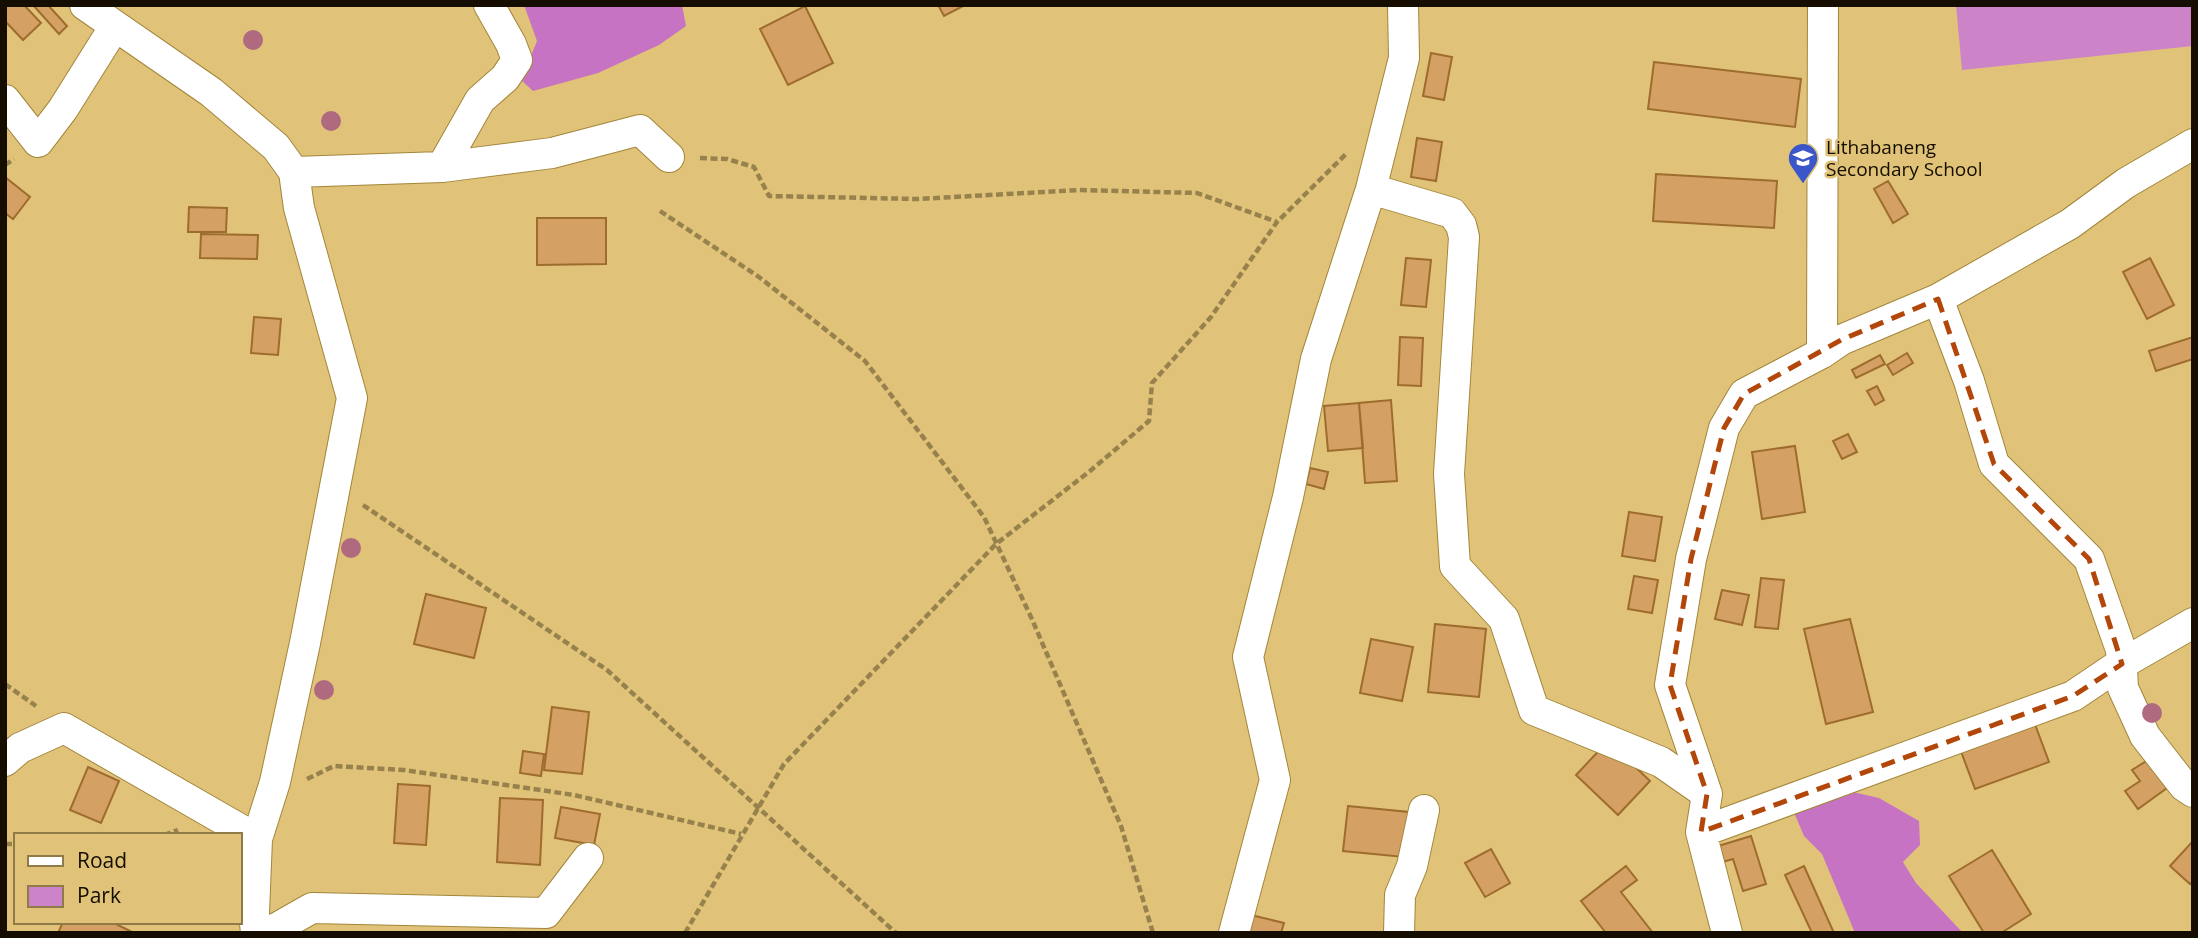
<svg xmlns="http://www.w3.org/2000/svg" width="2198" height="938" font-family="'Open Sans',sans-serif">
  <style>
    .green { fill: #cc83c8 }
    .forest { fill: #c773c3 }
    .building { fill: #d5a063; stroke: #9e6c2e; stroke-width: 2 }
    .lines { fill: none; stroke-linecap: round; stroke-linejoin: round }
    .minor-casing { stroke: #a2863b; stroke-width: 32 }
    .path { stroke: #97824d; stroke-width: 4.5; stroke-dasharray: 7 3.5; stroke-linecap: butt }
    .minor { stroke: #fff; stroke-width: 30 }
    .tree { fill: #af6a7f }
    .marked { fill: none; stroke: #b34609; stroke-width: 5; stroke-dasharray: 14 9; stroke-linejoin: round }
    .labels { text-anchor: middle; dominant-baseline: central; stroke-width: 5; stroke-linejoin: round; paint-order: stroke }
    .poi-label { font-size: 19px; fill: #150d00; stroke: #e0c378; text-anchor: start }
  </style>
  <rect width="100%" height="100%" fill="#e0c378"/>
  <path class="green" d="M1956,5h237v41l-231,24z"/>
  <path class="forest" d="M524,5h158l4,21 -27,19 -61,28 -65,18 -12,-11 16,-39z
    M1844,790l35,8 40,23 1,24 -17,17 13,21 47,50h-108l-33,-79 -18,-18 -11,-26z"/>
  <path class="building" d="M5,5h19l17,18 -18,17 -18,-19z
    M33,5h15l19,21 -8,8z
    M938,5h27l-21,11z
    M805,6l28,57 -45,22 -28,-56z
    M1431,53l21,4 -8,43 -21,-4z
    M1654,62l147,17 -6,48 -147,-18z
    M1417,138l25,4 -6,39 -25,-4z
    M1656,174l121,7 -3,47 -121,-7z
    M5,177l25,20 -17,22 -8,-6z
    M1888,181l20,33 -15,9 -19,-34z
    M189,207l38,1 -1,24h-38z
    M537,218h69v46l-69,1z
    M201,234l57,1 -1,24 -57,-1z
    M1406,258l25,2 -5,47 -25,-2z
    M2150,258l24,47 -27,14 -24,-47z
    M254,317l27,2 -3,36 -27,-2z
    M1400,337l23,1 -2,48 -23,-1z
    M2193,337v22l-37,12 -7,-20z
    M1907,353l6,10 -20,12 -6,-10z
    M1880,355l5,9 -29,14 -4,-8z
    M1877,386l7,14 -9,5 -8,-14z
    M1391,400l6,81 -32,2 -6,-80z
    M1359,403l4,45 -35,3 -4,-45z
    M1848,434l9,18 -15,7 -9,-18z
    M1795,446l10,66 -43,7 -10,-67z
    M1310,468l18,4 -4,17 -18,-5z
    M1629,512l33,5 -7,44 -33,-5z
    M1634,576l24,4 -6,33 -24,-4z
    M1761,578l23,2 -6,49 -23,-2z
    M1722,590l27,5 -7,30 -27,-6z
    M426,594l60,14 -12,50 -60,-14z
    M1850,619l23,93 -47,12 -22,-95z
    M1435,624l51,5 -7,68 -51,-5z
    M1371,639l42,8 -11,54 -42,-8z
    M552,707l37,5 -7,62 -38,-4z
    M2033,719l16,43 -74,27 -16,-43z
    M1608,741l42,40 -32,34 -42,-40z
    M523,751l21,3 -3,22 -21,-3z
    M2148,760l19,28 -29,21 -13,-18 15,-10 -8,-11z
    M88,767l31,14 -18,42 -31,-13z
    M398,784l32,2 -4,59 -32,-2z
    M500,798l43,2 -3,65 -43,-3z
    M1348,806l61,6 -5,45 -61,-6z
    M561,807l39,7 -6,31 -39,-7z
    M1751,836l15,48 -23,7 -10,-32 -14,4 -4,-16z
    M2193,841v40l-3,3 -20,-18z
    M1491,849l19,34 -25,14 -20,-34z
    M1992,850l39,64 -30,19h-17l-35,-57z
    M1626,866l11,14 -16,12 32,41h-47l-25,-32z
    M1804,866l30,67h-22l-27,-58z
    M1251,915l33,8 -3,10h-34z
    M63,922h49l22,11h-76z"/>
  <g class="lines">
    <g class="minor-casing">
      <path id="minor" d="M85,5l126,87 65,55 18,25 5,36 53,190 -47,245 -30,139 -18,57 -3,74 2,20
        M5,100l33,42 25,-33 52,-83
        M442,167l38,-67 25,-22 12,-18 -6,-16 -22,-39
        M294,172l148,-5 110,-14 88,-23 29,27
        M1371,189l81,24 9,12 3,12 -15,237 6,92 49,53 30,91 127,52 46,32
        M1938,299l31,82 25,83 95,95 32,91 2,38 22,48 39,50 9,6
        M1822,353l1,-348
        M5,761l15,-13 44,-20 193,111
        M1701,832l372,-136 40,-27 80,-46
        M268,933l44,-25 234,5 42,-55
        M1234,933l41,-153 -27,-123 40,-160 28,-138 55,-170 33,-131 -1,-53
        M1399,933l1,-38 12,-29 12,-56
        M1727,933l-26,-101 6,-38 -37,-109 21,-126 33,-131 20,-34 78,-41 19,-13 97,-41 132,-75 56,-41 67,-39"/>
    </g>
    <path class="path" d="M700,158l27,1 27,8 15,29 149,3 161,-9 118,3 80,29
      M5,165l9,-6
      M660,211l99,66 106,84 119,156 47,100 90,209 32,107
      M363,505l244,165 289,263
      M5,684l31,22
      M307,779l27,-13 70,4 170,25 167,39
      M164,835l14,-5
      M5,844h11
      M685,933l99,-169 212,-220 94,-73 59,-50 3,-38 59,-66 66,-95 69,-68"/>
    <use href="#minor" class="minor"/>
  </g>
  <g class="tree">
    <circle cx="253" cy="40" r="10"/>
    <circle cx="331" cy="121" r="10"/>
    <circle cx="351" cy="548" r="10"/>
    <circle cx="324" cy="690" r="10"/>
    <circle cx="2152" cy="713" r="10"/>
  </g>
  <path class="marked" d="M1938,299l56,165 95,95 33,105 -49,32 -372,136 6,-38 -37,-109 21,-126 33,-131 20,-34 97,-54z"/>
  <defs>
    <g id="school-pin" transform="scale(1.575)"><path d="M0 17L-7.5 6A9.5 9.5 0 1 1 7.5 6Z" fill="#3b56c8" stroke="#e0c378"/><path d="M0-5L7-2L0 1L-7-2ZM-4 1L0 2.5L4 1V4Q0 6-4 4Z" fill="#fff"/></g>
  </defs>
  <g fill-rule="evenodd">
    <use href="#school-pin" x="1803" y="158"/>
  </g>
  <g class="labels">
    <g class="poi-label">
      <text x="1826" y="147">Lithabaneng<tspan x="1826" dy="22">Secondary School</tspan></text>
    </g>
  </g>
  <rect width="2198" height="938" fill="none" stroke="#150d00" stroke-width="14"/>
  <rect x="14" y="833" width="228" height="91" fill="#e0c378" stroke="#8f7a48" stroke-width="2"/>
  <rect x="28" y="856" width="35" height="10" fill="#ffffff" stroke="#8f7a48" stroke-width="2"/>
  <text x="77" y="868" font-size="21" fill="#150d00">Road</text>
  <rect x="28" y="886" width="35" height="21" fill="#cc83c8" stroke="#8f7a48" stroke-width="2"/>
  <text x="77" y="903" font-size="21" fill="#150d00">Park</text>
</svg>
